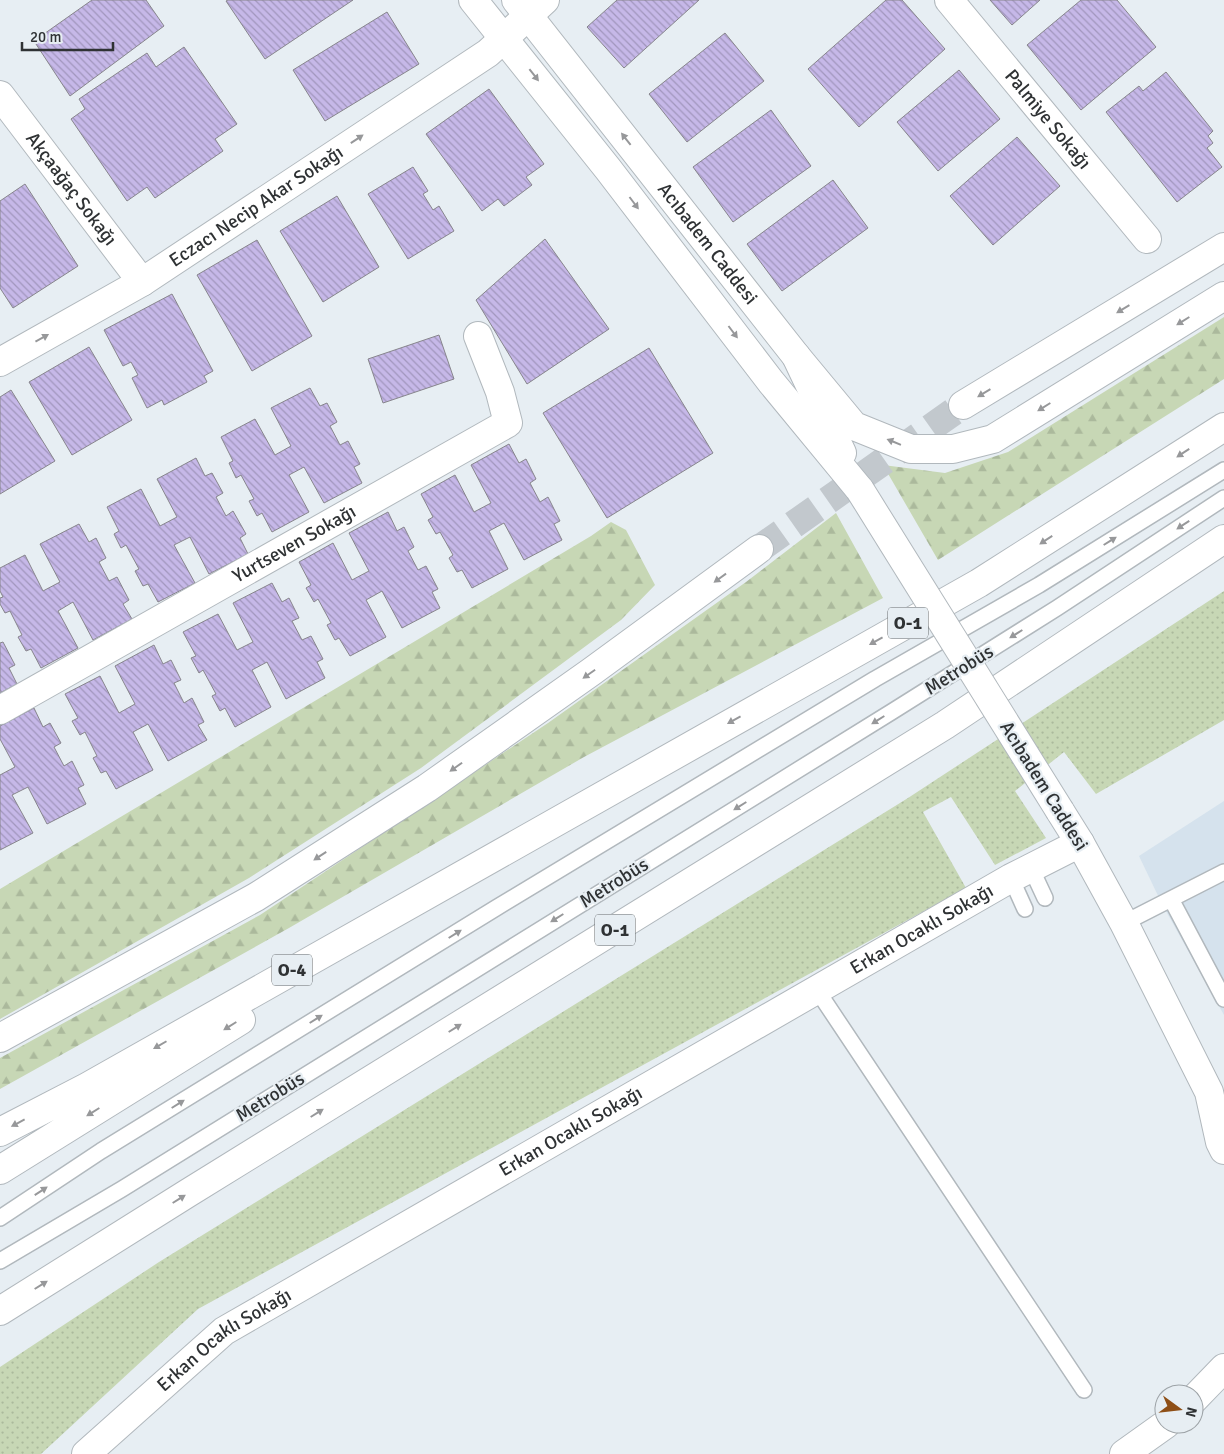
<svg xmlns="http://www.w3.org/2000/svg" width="1224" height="1454" font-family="Signika,sans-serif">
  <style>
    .built { fill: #d5e2ed }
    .grass { fill: url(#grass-dots) }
    .forest { fill: url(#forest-firs) }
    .building { fill: url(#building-back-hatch); stroke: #87858c }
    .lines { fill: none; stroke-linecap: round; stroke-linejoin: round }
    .highway-tunnel { stroke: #c2c8cd; stroke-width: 28; stroke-dasharray: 28 14; stroke-linecap: butt }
    .lane-casing { stroke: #b1b8bd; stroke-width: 18 }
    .street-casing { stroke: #b1b8bd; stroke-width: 30 }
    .secondary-casing { stroke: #b1b8bd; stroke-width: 30 }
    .primary-casing { stroke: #b1b8bd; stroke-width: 30 }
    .highway-casing { stroke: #b1b8bd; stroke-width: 30 }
    .lane { stroke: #fff; stroke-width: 15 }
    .street { stroke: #fff; stroke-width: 28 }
    .secondary { stroke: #fff; stroke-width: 28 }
    .primary { stroke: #fff; stroke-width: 28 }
    .highway { stroke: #fff; stroke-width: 28 }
    .primary-bridge-casing { stroke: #b1b8bd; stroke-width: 30; stroke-linecap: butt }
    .primary-bridge { stroke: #fff; stroke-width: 28 }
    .oneway { fill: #97989a }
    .labels { text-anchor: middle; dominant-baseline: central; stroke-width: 4.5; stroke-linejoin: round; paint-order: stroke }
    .shield { fill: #e7eef3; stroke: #666a6d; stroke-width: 1 }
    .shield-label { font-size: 18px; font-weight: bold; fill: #2f3234 }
    .street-label { font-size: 19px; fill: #2f3234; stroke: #e7eef3 }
  </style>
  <defs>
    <pattern id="grass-dots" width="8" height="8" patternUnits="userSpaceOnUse" patternTransform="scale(1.25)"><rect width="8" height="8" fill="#c7d7b5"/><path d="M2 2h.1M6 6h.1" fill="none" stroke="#abb99c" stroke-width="1.8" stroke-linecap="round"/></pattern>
    <pattern id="forest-firs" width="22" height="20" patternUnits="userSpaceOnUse" patternTransform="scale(1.25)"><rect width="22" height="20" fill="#c7d7b5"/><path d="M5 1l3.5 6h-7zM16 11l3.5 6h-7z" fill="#abb99c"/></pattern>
    <pattern id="building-back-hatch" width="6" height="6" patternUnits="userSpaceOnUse" patternTransform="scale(1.25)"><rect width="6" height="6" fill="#c6b8e8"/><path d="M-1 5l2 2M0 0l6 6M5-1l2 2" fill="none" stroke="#a196bd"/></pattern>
  </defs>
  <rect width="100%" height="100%" fill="#e7eef3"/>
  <path class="built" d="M1224,801v214l-62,-111 -23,-48z"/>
  <path class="grass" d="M1224,591v129l-128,74 -32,-42 -49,39 31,47 -51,27 -44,-68 -28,15 43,76 -768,421 -157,145h-41v-87l159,-105 749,-464z"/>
  <path class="forest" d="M1224,317v62l-286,181 -55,-95 62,8 63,-21z
    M836,513l47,85 -299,159 -295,171 -289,161v-31l260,-143 288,-192 198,-141z
    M611,522l15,8 29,55 -34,35 -200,148 -172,110 -249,141v-130l591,-353z"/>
  <path class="building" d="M92,0h54l18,26 -94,70 -36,-55z
    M228,0h125l-88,59 -39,-58z
    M617,0h82l-75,68 -37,-41z
    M886,0h16l43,49 -86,78 -51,-58z
    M990,0h50l-28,25z
    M1081,0h36l39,47 -75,63 -54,-65z
    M387,12l32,52 -94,57 -32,-51z
    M725,33l39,48 -77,61 -38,-48z
    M184,47l53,77 -22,15 8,12 -68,47 -8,-11 -20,14 -56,-82 14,-10 -6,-10 68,-46 9,14z
    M959,70l41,49 -62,52 -41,-49z
    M1166,72l47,59 -5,5 5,7 -6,5 15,19 -45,35 -71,-90 33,-26 4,5z
    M489,89l55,75 -18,13 6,8 -28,21 -6,-7 -16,12 -56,-77z
    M771,110l40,56 -78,56 -40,-55z
    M1017,137l43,49 -67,59 -43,-49z
    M413,167l15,24 -5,3 10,16 6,-4 15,25 -46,28 -40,-65z
    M833,180l35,48 -86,63 -35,-47z
    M25,184l53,82 -65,42 -13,-20v-87z
    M337,196l42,71 -56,35 -43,-71z
    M545,239l64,90 -82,55 -51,-84z
    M257,240l55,96 -60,35 -55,-96z
    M172,294l41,77 -9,5 3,6 -43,23 -2,-5 -15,8 -15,-30 6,-3 -7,-13 -8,4 -19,-36z
    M439,335l15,44 -71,24 -15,-44z
    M89,347l43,73 -60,35 -43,-73z
    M649,348l64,105 -106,65 -64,-105z
    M310,388l10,18 7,-3 10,19 -7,4 10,19 8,-4 12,23 -6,3 8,16 -38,20 -20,-36 -15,8 20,37 -37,20 -10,-19 -5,3 -8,-15 5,-2 -13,-24 -5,3 -7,-15 4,-2 -12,-24 34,-18 20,36 16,-9 -20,-38z
    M11,390l44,71 -55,33v-97z
    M509,444l10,19 7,-4 10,20 -6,4 10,19 8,-5 12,24 -6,3 8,16 -38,20 -20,-37 -15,8 19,38 -36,19 -10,-18 -5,2 -8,-14 4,-3 -13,-23 -4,2 -8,-14 5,-3 -12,-23 34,-19 19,37 17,-9 -20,-38z
    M196,458l9,18 7,-3 11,20 -7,4 10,19 7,-5 13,23 -6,4 8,16 -39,20 -19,-37 -16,8 21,38 -37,19 -10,-18 -5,2 -8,-15 4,-2 -13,-24 -5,3 -7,-14 5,-3 -12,-24 34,-18 19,37 17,-9 -20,-38z
    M388,512l9,19 7,-4 10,20 -6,4 10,19 8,-4 12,23 -6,3 8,16 -38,20 -20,-37 -16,9 20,37 -36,19 -11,-18 -4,2 -8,-15 4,-2 -13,-24 -4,3 -8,-14 5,-3 -12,-23 34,-19 19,37 17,-9 -20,-38z
    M79,524l10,18 7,-4 10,20 -7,4 10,19 8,-4 12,23 -6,4 9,15 -39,21 -20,-38 -15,9 20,37 -37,20 -10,-19 -5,2 -8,-14 4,-2 -12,-24 -5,2 -5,-9v-6l3,-1 -3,-6v-23l25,-13 18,36 17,-9 -20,-38z
    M272,583l10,19 7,-4 10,20 -7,3 10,19 9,-4 12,23 -6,3 8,16 -39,21 -19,-37 -15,8 19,37 -36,20 -10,-19 -5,3 -8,-15 4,-2 -13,-24 -4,3 -8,-15 5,-2 -13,-24 35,-18 19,36 16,-8 -20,-39z
    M3,642l12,23 -6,3 8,16 -17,9v-50z
    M154,645l9,19 8,-4 10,20 -7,3 10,20 8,-5 12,24 -6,3 9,15 -39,21 -20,-37 -15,8 20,38 -37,19 -10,-18 -5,2 -8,-15 4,-2 -12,-24 -5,3 -8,-14 6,-3 -13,-24 35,-18 19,37 16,-9 -20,-38z
    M34,708l9,19 7,-4 11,20 -7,4 10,19 8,-5 12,24 -6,3 8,16 -39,20 -19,-37 -16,8 21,38 -33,17v-75l15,-8 -15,-28v-13z"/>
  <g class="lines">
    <path class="highway-tunnel" d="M759,549l204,-144"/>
    <g class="lane-casing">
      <path id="lane" d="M1031,868l14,30
        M1224,872l-53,27 53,100
        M1011,878l14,31
        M1124,923l47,-24
        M817,990l267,400
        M0,1218l101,-67 395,-243 379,-229 164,-94 185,-115
        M0,1261l122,-72 771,-478 164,-103 167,-110"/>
    </g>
    <g class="street-casing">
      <g id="street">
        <path id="s1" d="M949,0l198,239"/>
        <path id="s2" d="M0,95l142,187"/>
        <path id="s3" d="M0,362l142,-80 346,-229 57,-53"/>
        <path id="s4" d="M0,710l508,-287 -8,-31 -22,-56"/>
        <path id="s5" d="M86,1454l138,-123 787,-453 69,-35"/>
      </g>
    </g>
    <g class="secondary-casing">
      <path id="secondary" d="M1194,1399l30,-31
        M1124,1454l42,-30"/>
    </g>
    <g class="primary-casing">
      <g id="primary">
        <path d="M473,0l135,169 163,213 89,108"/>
        <path id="s6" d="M516,0l280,356 46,97"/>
        <path d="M1060,811l20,32 44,80 85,169 11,50 4,8"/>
      </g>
    </g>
    <g class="highway-casing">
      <path id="highway" d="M796,356l58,70 57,23h42l40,-10 231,-143
        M963,405l261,-158
        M0,1038l256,-141 171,-109 164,-116 168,-123
        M0,1132l87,-45 892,-504 245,-156
        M0,1170l241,-150
        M0,1311l188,-118 757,-468 279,-186"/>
    </g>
    <use href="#lane" class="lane"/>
    <use href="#street" class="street"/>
    <use href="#secondary" class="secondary"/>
    <use href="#primary" class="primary"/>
    <use href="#highway" class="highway"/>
    <g class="primary-bridge-casing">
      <path id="primary-bridge" d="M860,490l200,321"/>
    </g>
    <use href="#primary-bridge" class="primary-bridge"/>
  </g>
  <defs><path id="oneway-solid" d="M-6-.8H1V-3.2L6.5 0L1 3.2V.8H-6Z" transform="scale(1.25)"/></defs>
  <g class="oneway">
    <use href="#oneway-solid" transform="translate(534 75) rotate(52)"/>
    <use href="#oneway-solid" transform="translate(357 139) rotate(-34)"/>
    <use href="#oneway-solid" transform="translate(626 139) rotate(-128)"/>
    <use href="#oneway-solid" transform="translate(634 203) rotate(53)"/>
    <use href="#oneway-solid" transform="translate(1123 309) rotate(149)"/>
    <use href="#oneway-solid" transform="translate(1183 321) rotate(148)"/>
    <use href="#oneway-solid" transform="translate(733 332) rotate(53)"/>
    <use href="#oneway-solid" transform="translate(42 338) rotate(-29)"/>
    <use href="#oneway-solid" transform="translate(984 393) rotate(149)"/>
    <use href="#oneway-solid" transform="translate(1044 407) rotate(148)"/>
    <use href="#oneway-solid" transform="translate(894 442) rotate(-158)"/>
    <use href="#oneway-solid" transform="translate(1183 453) rotate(147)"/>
    <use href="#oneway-solid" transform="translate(1183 525) rotate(147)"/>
    <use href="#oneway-solid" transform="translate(1046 540) rotate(147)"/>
    <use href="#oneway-solid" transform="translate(1110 541) rotate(-32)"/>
    <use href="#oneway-solid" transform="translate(720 578) rotate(144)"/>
    <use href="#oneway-solid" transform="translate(1016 634) rotate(148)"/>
    <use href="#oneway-solid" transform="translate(876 641) rotate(151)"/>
    <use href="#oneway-solid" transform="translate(589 674) rotate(145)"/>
    <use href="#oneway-solid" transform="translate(734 720) rotate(151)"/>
    <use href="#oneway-solid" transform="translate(878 720) rotate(148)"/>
    <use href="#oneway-solid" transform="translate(456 767) rotate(145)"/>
    <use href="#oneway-solid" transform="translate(740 806) rotate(148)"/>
    <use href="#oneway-solid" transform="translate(320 856) rotate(147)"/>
    <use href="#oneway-solid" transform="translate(557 918) rotate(148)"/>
    <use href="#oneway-solid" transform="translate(455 934) rotate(-32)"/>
    <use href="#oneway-solid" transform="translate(316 1019) rotate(-32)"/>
    <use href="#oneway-solid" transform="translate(230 1026) rotate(148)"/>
    <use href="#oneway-solid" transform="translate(455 1028) rotate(-32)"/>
    <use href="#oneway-solid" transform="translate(160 1045) rotate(150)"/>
    <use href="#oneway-solid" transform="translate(178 1104) rotate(-32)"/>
    <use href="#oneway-solid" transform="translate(93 1112) rotate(148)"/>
    <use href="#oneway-solid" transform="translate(317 1113) rotate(-32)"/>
    <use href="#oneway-solid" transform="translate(18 1123) rotate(152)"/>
    <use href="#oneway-solid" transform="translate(41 1191) rotate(-33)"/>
    <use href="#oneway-solid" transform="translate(179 1199) rotate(-32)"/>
    <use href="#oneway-solid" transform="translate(41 1285) rotate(-32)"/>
  </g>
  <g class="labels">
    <g class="shield">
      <rect x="888" y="607.5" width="40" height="31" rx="4"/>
      <rect x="595" y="914.5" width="40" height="31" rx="4"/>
      <rect x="272" y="954.5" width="40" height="31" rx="4"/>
    </g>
    <g class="shield-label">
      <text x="908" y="623">O-1</text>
      <text x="615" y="930">O-1</text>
      <text x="292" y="970">O-4</text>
    </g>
    <g class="street-label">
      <text stroke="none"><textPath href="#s1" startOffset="155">Palmiye Sokağı</textPath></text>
      <text stroke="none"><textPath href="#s2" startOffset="118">Akçaağaç Sokağı</textPath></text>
      <text stroke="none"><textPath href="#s3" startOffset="300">Eczacı Necip Akar Sokağı</textPath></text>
      <text stroke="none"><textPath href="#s6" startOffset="310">Acıbadem Caddesi</textPath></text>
      <text stroke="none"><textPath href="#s4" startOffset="338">Yurtseven Sokağı</textPath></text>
      <text transform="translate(959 670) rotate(-32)">Metrobüs</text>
      <text transform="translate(1044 786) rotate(58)">Acıbadem Caddesi</text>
      <text transform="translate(614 883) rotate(-32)">Metrobüs</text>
      <text stroke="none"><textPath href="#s5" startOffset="990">Erkan Ocaklı Sokağı</textPath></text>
      <text transform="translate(270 1097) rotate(-32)">Metrobüs</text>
      <text stroke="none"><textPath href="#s5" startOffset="585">Erkan Ocaklı Sokağı</textPath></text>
      <text stroke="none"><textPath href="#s5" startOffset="180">Erkan Ocaklı Sokağı</textPath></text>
    </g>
  </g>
  <g transform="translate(1179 1409) rotate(105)"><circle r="24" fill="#e7eef3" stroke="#9da3a7"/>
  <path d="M0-4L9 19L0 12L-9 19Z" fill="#8e4f16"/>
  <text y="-8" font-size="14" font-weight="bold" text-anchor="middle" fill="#2f3234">N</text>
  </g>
  <path d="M22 42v8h91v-8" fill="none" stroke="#2f3234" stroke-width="2.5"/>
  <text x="30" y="42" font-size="15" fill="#2f3234" stroke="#e7eef3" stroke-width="4" paint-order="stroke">20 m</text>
</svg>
